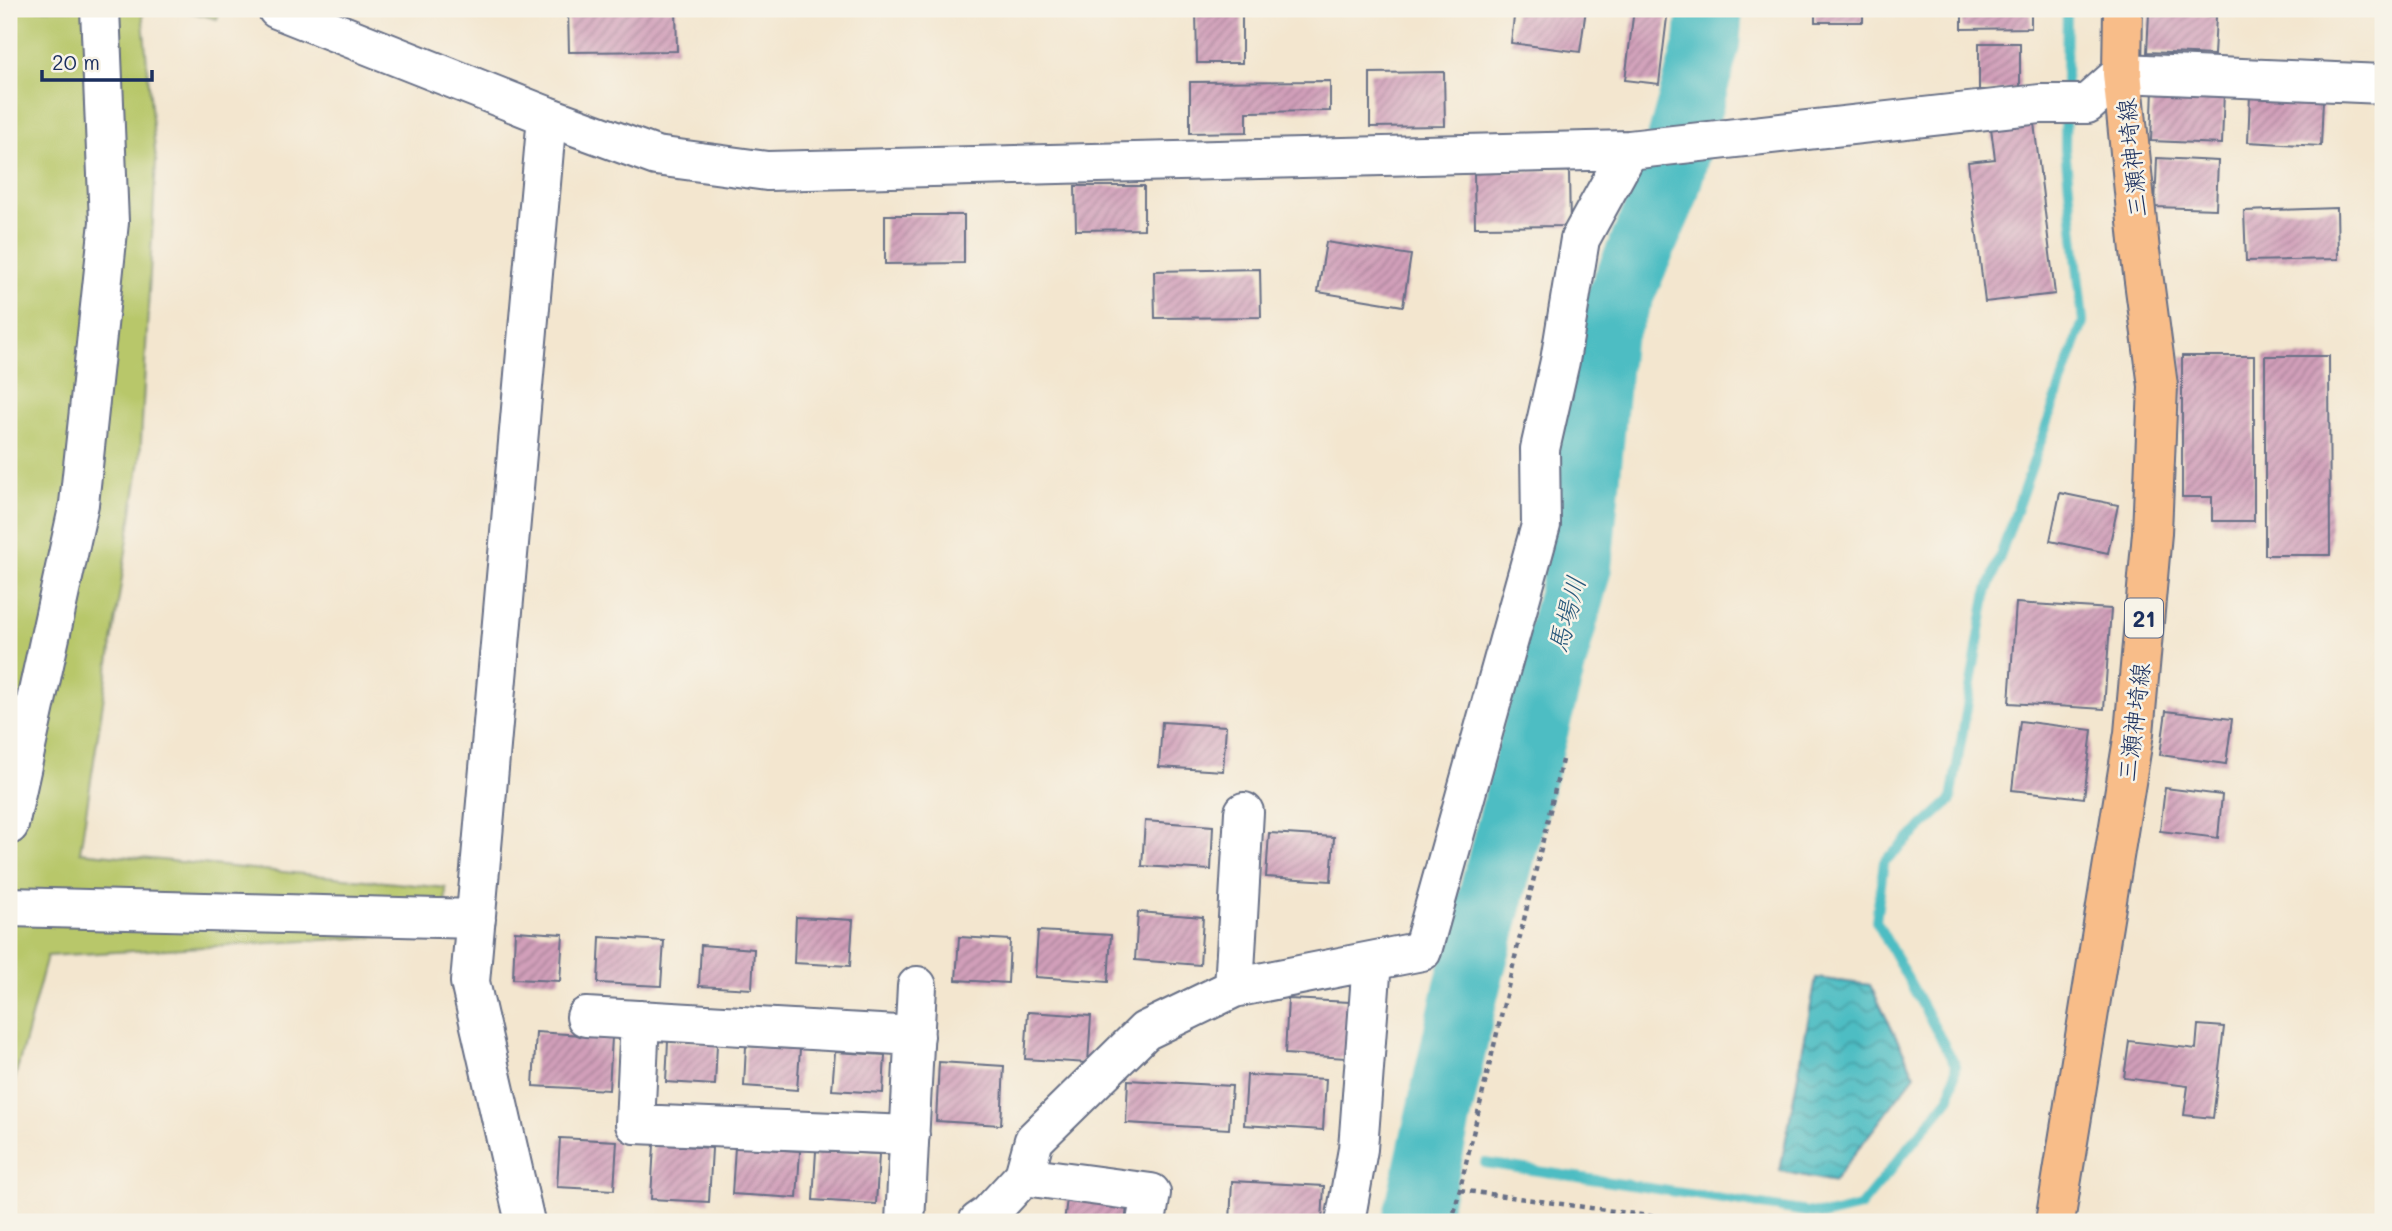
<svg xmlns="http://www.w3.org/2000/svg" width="2392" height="1231" font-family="Mali,'Klee One',sans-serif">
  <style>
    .grass { fill: #b8c76a; stroke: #6a7b64; stroke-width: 2 }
    .water { fill: url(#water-waves); stroke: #347690; stroke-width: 2 }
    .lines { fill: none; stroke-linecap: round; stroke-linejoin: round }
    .stream { stroke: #4ebdc3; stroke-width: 10 }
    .river { stroke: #4ebdc3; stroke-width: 66 }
    .building { fill: url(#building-hatch) }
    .street-casing { stroke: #676f86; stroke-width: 42 }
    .primary-casing { stroke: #676f86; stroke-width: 42 }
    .path { stroke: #676f86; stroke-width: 4.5; stroke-dasharray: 5 5; stroke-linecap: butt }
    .street { stroke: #fff; stroke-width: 38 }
    .primary { stroke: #f8bd89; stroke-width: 38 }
    .labels { text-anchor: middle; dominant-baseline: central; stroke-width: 5; stroke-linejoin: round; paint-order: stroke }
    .shield { fill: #f7f3e8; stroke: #5d6a87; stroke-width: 2 }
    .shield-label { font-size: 23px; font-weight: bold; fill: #1b2f5e }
    .street-label { font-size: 24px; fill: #1b2f5e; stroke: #f7f3e8 }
    .water-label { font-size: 26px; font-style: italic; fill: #2a5a7c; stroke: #f7f3e8 }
  </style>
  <defs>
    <pattern id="water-waves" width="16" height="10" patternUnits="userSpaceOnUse" patternTransform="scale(1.75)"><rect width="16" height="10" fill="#4ebdc3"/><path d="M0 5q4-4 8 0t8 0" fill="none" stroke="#409aa2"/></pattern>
    <pattern id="building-hatch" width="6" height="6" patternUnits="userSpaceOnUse" patternTransform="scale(1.75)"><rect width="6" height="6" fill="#d19fb9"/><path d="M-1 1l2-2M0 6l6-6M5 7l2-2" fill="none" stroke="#a9829a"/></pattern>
  </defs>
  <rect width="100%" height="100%" fill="#f7f3e8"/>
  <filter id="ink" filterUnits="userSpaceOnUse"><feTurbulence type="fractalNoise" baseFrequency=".0143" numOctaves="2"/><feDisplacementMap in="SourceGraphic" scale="14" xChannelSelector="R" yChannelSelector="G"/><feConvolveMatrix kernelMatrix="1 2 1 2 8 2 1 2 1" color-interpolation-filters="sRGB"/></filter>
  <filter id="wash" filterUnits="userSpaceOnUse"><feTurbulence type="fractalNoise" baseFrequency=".00686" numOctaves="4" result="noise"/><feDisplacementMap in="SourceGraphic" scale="28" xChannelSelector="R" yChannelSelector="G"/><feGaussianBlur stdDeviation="1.57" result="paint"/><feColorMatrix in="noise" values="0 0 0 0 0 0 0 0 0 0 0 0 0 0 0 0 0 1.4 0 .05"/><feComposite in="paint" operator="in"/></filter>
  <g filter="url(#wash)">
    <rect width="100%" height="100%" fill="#f3e6cf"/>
    <path class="grass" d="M9,9h133l14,152 -16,299 -60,392 366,36 -2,45 -397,23 -38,145v-745l5,-59 -5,-89z
      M179,9h41l-3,10z"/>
    <path class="water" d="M9,208l5,89 -5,59z
      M1816,978l54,7 45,90 -82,107 -53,-11z"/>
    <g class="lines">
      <path class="stream" d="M1485,1163l342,52 33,-8 90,-110 6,-31 -80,-145 8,-59 67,-62 35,-204 97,-274 -18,-173 2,-140"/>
      <path class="river" d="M1415,1222l51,-231 113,-425 22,-226 64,-146 42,-150 3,-35"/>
    </g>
    <g id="blocks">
      <path class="building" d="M568,9h108l1,42 -108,1z
        M1242,9v54h-45l-1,-53z
        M1515,9h71l-6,43 -69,-9z
        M1634,9h34l-9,75 -34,-4z
        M1815,9h48v13h-48z
        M1962,9h69v19l-69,1z
        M2149,13l67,3 -2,39 -67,-3z
        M1979,43h41v47h-41z
        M1444,72l1,54 -75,1v-54z
        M1330,81v30l-83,1v20l-57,1v-51z
        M2153,88l71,3 -2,53 -71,-3z
        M2250,95l73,4 -2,47 -73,-4z
        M2034,123l21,171 -70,8 -17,-140 27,-3 -4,-31z
        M2157,158l61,3 -2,48 -61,-2z
        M1569,171l1,55 -95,1 -1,-55z
        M1075,186h69v43l-68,1z
        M2337,208l1,51 -92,2 -2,-50z
        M885,215h79v48l-79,1z
        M1326,242l85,13 -8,51 -85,-14z
        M1260,269l1,48 -106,1 -1,-47z
        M2182,356h72v165h-42v-24h-30z
        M2265,356h64l1,199h-65z
        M2060,493l58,12 -10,48 -58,-12z
        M2016,603l95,6 -7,100 -95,-6z
        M2166,711l66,8 -6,45 -66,-9z
        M2020,721l72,9 -8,68 -72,-8z
        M1162,722l64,4 -3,45 -64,-4z
        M2165,788l57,7 -4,43 -58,-7z
        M1145,821l68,5 -2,44 -69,-4z
        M1269,833l65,4 -3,44 -65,-4z
        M1138,912l65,5 -3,48 -65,-5z
        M796,917l57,3 -3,46 -56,-3z
        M515,931l48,3 -3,47 -47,-2z
        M1038,931l73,4 -3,47 -73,-5z
        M600,937l64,4 -3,45 -63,-3z
        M959,937l51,3 -2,43 -52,-3z
        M701,945l53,4 -2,40 -53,-3z
        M1288,999l62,3 -4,56 -61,-4z
        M1028,1012l63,4 -3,47 -63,-4z
        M2198,1025l26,2 -11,91 -29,-3 4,-29 -64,-8 5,-37 67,8z
        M536,1032l76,5 -3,53 -76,-4z
        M668,1041l49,3 -2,41 -49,-3z
        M746,1046l54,3 -3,41 -53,-4z
        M835,1052l50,3 -2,38 -51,-3z
        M939,1062l65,4 -3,59 -65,-4z
        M1247,1075l79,4 -3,51 -79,-5z
        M1128,1080l104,6 -3,43 -103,-6z
        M560,1138l57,3 -3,49 -57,-3z
        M654,1144l58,4 -3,54 -58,-3z
        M735,1147l65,4 -3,47 -65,-4z
        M816,1151l63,3 -3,50 -63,-4z
        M1232,1181l92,5 -2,36h-92z
        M1067,1199l60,8 -2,15h-61z"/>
    </g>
  </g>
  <g filter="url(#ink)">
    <use href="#blocks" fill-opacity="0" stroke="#676f86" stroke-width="2"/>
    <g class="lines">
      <g class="street-casing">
        <path id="street" d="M277,9l270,107 109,40 111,15 862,-21 411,-46h47l35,-31 261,11
          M9,825l70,-321 30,-282 -9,-213
          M9,907l467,12
          M1234,988l10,-176
          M586,1017l329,19
          M640,1020l-5,104 275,11
          M1024,1176l127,17 -5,29
          M525,1222l-55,-240 77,-866
          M905,1222l12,-236
          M978,1222l10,-7 36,-39 10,-36 111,-109 89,-43 188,-37 119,-426 -1,-76 20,-88 20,-122 49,-89
          M1345,1222l13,-73 14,-188"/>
      </g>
      <g class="primary-casing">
        <path id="primary" d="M2055,1222l79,-489 18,-200 6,-147 -18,-135 -18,-178 1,-64"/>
      </g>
      <path class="path" d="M1460,1190l233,32
        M1452,1222l110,-462"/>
      <use href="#street" class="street"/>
      <use href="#primary" class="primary"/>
    </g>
  </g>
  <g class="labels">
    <rect class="shield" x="2125" y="598.5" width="38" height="39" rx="5"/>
    <g class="shield-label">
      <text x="2144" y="618">21</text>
    </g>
    <g class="street-label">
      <text transform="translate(2131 158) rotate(-96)">三瀬神埼線</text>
      <text transform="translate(2133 722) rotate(-83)">三瀬神埼線</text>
    </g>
    <g class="water-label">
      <text transform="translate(1566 614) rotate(-75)">馬場川</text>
    </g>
  </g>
  <rect width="2392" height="1231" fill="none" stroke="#f7f3e8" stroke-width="35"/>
  <path d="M42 70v10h110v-10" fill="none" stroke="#1b2f5e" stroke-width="3.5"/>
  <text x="52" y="70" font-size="21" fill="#1b2f5e" stroke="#f7f3e8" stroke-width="5" paint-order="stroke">20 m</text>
</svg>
